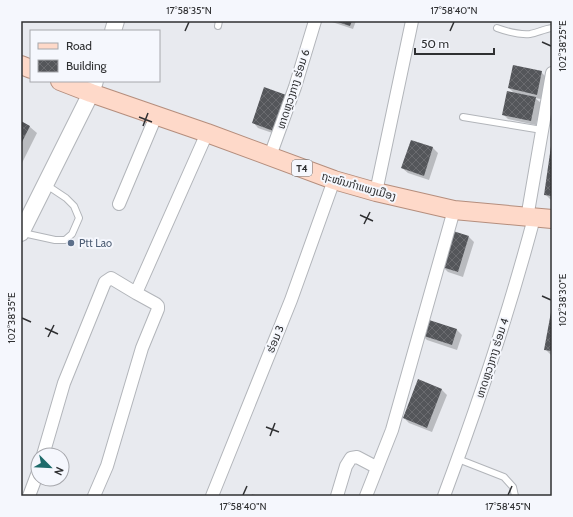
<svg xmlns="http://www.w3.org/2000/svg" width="573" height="517" font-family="Cabin,'Noto Sans Lao',sans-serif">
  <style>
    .shadow { fill: #0003 }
    .building { fill: url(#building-cross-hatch) }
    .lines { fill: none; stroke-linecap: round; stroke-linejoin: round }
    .lane-casing { stroke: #b2b5ba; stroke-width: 8 }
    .street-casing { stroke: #b2b5ba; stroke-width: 14 }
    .secondary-casing { stroke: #b2b5ba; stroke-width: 18 }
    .primary-casing { stroke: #b58e7d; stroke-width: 20 }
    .lane { stroke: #fff; stroke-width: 6 }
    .street { stroke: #fff; stroke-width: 12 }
    .secondary { stroke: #fff; stroke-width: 16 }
    .primary { stroke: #fed9c9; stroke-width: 18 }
    .ticks { fill: none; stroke: #2f3032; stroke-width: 1.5 }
    .service-dot { fill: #5c6f8a; stroke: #f5f7fd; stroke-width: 1.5 }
    .labels { text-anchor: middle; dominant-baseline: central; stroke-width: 4; stroke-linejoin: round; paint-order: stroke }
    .shield { fill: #f5f7fd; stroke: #6a6c6f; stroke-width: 1 }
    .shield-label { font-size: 10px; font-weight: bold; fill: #2f3032 }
    .street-label { font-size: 11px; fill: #2f3032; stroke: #f5f7fd }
    .service-label { font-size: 11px; fill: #4e5e75; stroke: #f5f7fd; text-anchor: start }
    .neatline { fill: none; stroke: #2f3032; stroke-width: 1.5 }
    .ticks-label { font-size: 10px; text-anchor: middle; fill: #2f3032 }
  </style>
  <defs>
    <pattern id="building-cross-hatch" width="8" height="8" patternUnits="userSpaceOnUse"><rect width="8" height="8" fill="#54565a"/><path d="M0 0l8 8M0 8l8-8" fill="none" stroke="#6a6b6f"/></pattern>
  </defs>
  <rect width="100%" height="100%" fill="#e8eaef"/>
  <path class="shadow" d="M329,21h27l-3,8z
    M541,72l5,5 -5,22 -6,-1 6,5 -5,22 -28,-6 -5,-5 12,-20 -6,-6z
    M288,97l-7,39 -23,-8 -5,-6z
    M21,122l9,5 7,6 -16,32z
    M411,141l22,7 5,5 -9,27 -21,-7 -6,-5z
    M552,147v54l-7,-7z
    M469,237l5,5 -11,35 -15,-5 -5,-5z
    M552,314v42l-7,-7z
    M427,320l30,10 5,5 -5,15 -30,-10 -5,-5z
    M419,380l23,10 5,5 -15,37 -23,-9 -5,-5z
    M252,494l6,2h-7z"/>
  <path class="building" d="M335,21h17l-2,5z
    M513,65l29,6 -5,24 -29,-7z
    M264,87l25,9 -13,36 -24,-9z
    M507,91l29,6 -5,24 -29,-6z
    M21,121l9,5 -9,18z
    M411,140l22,7 -9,29 -23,-8z
    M551,146h1v50l-8,-1z
    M453,231l16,5 -11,36 -16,-5z
    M551,312h1v39l-8,-1z
    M426,319l31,10 -5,16 -31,-10z
    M418,379l24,10 -15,39 -24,-10z"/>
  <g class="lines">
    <g class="lane-casing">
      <path id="lane" d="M218,26l1,-5
        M497,28c11,4 22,7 33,6 7,-1 14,-5 22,-6
        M463,117l79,13
        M23,233l32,7h10l7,-6 7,-16 -5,-12 -8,-8 -21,-14
        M458,459l46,18 9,10 2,9"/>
    </g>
    <g class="street-casing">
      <path id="street" d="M270,156l25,-69 20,-66
        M376,192l36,-171
        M119,204l37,-88
        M527,218l25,-145
        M43,455l21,-72 41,-101 6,-4 25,15 71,-160
        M29,496l9,-24
        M94,496l13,-30 35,-118 16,-39v-3l-2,-2 -20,-11
        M212,496l79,-196 43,-120
        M337,496l9,-30 5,-8 6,-1 19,10
        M366,496l26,-66 62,-220
        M444,496c34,-91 65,-184 90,-278"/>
    </g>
    <g class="secondary-casing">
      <path id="secondary" d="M113,31l3,-10
        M21,233l70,-140 4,-12"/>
    </g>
    <g class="primary-casing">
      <path id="primary" d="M21,65l10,4
        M60,81l31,12 116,40 127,47 42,12 78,18 98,9"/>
    </g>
    <use href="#lane" class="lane"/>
    <use href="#street" class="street"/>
    <use href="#secondary" class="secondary"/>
    <use href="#primary" class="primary"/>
  </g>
  <path class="ticks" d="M185,31l4,-9M450,31l4,-9M542,42l9,4M139,117l13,5M143,126l5,-13M360,215l13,6M364,224l6,-12M542,296l9,4M22,318l9,4M45,328l13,6M48,337l6,-12M266,427l13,5M270,436l5,-13M243,495l4,-9M508,495l4,-9"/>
  <circle class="service-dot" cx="71" cy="243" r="4"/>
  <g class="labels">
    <rect class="shield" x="292" y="160" width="20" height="16" rx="3"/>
    <g class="shield-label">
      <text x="302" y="168">T4</text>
    </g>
    <g class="street-label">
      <text transform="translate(293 89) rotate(-72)">ທາດຫຼວງກາງ ຮ່ອມ 6</text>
      <text transform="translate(359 186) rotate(16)">ຖະໜົນກຳແພງເມືອງ</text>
      <text transform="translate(275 339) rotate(-68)">ຮ່ອມ 3</text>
      <text transform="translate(492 358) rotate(-72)">ທາດຫຼວງກາງ ຮ່ອມ 4</text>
    </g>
    <g class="service-label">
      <text x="79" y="243">Ptt Lao</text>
    </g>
  </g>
  <rect width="573" height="517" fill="none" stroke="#f5f7fd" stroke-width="44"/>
  <rect x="30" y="30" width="130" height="52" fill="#f5f7fd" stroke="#a6a7ac"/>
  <rect x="38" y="43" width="20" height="6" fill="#fed9c9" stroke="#a6a7ac"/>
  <text x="66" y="50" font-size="12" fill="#2f3032">Road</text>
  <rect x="38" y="60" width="20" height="12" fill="url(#building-cross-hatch)" stroke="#a6a7ac"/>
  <text x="66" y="70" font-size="12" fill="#2f3032">Building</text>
  <g transform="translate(50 467) rotate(114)"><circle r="19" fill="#f5f7fd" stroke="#a6a7ac"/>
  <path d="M0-3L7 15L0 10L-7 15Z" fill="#1e6b6b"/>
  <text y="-6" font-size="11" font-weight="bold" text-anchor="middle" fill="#2f3032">N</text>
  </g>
  <path d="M415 48v6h79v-6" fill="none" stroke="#2f3032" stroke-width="2"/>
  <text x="421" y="48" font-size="12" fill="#2f3032" stroke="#f5f7fd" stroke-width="3" paint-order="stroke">50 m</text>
  <rect x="22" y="22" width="529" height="473" class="neatline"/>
  <g class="ticks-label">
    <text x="189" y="14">17°58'35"N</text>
    <text x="454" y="14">17°58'40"N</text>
    <text transform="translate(562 46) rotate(-90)" y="4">102°38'25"E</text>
    <text transform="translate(562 300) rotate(-90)" y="4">102°38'30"E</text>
    <text transform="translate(11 318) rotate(-90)" y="4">102°38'35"E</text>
    <text x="243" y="510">17°58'40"N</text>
    <text x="508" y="510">17°58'45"N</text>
  </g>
</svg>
